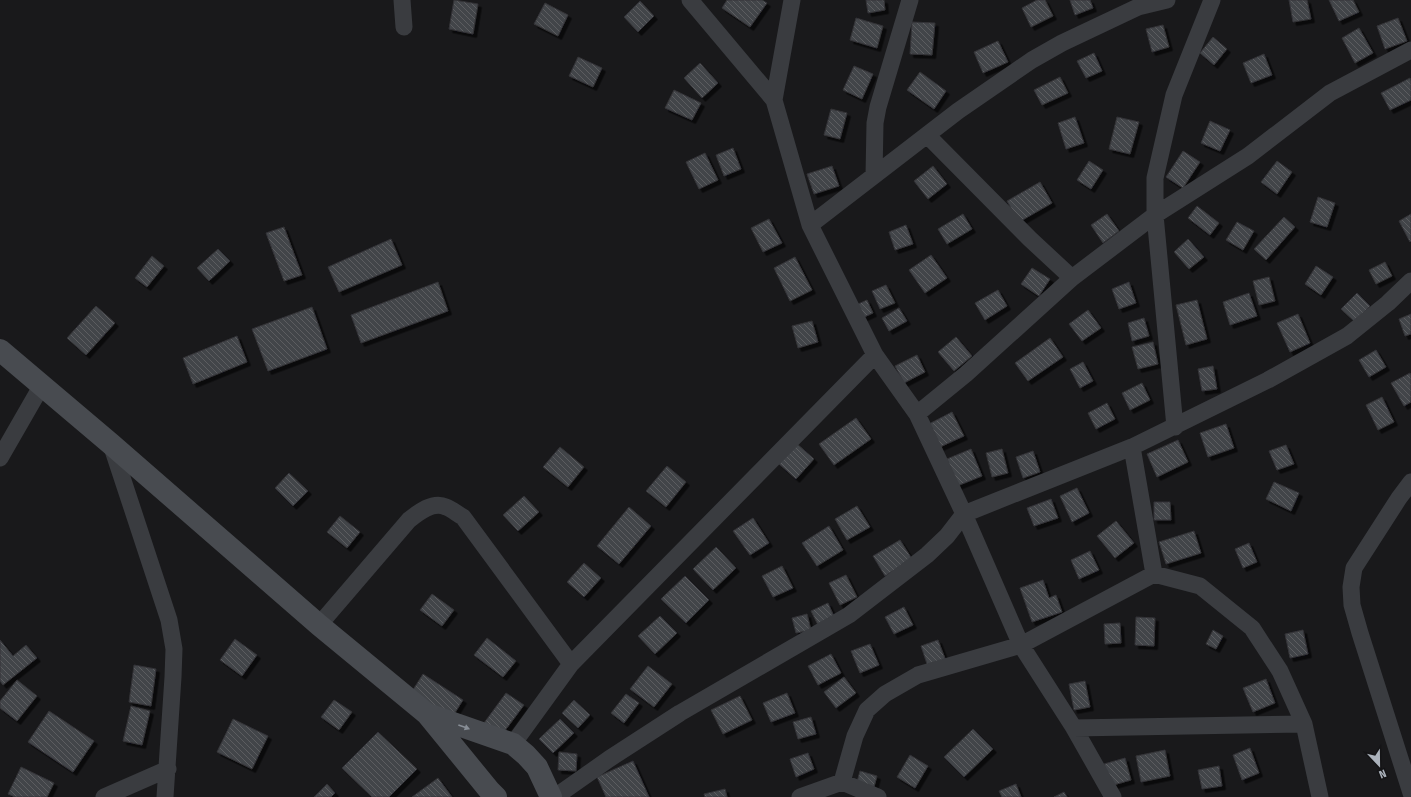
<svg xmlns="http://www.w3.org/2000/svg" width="1411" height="797" font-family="'Fira Sans Condensed',sans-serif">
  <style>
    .building { fill: url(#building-back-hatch); stroke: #333337; filter: url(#shadow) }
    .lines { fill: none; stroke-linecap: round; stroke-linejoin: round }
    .street { stroke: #3a3c40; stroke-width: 17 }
    .secondary { stroke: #484b50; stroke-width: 22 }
    .oneway { fill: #888e96 }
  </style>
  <defs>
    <pattern id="building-back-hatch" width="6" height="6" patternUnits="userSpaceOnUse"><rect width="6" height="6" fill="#434448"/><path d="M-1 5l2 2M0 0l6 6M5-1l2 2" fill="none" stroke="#5b5d60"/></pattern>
    <filter id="shadow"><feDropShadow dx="3.5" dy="3.5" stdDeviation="0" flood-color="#0009"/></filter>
  </defs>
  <rect width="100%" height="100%" fill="#19191b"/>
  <path class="building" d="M454,0l24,4 -5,30 -24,-5z
    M727,0h35l5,3 -17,24 -28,-19z
    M866,0h18l1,10 -17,3z
    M1037,0h8l8,16 -22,11 -9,-19z
    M1070,0h20l3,8 -18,7z
    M1289,0h18l4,19 -18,3z
    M1329,0h24l6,12 -20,9z
    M640,1l14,15 -16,16 -14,-15z
    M545,3l23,12 -10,21 -24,-12z
    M856,18l27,8 -6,22 -27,-8z
    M1398,18l9,23 -22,8 -8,-23z
    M912,22l23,1 -3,32 -22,-1z
    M1163,25l6,22 -17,5 -6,-23z
    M1359,28l14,25 -18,10 -13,-25z
    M1213,37l14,12 -13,16 -14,-12z
    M998,41l10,21 -25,11 -9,-21z
    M1094,53l8,18 -16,7 -9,-17z
    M1264,54l8,21 -21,8 -8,-20z
    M578,57l24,11 -9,19 -24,-11z
    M700,63l18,20 -16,15 -18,-20z
    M854,66l19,8 -11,25 -19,-9z
    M920,72l26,19 -12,18 -27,-19z
    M1060,77l8,16 -26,12 -8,-15z
    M1410,78l1,3v19l-21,10 -9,-17z
    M674,90l27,13 -9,17 -27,-12z
    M831,109l16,4 -7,26 -16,-4z
    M1075,117l9,26 -18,6 -8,-26z
    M1117,117l22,5 -9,32 -21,-5z
    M1210,121l20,9 -10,21 -19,-8z
    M733,148l8,21 -17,7 -8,-21z
    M1183,151l17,11 -17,26 -17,-11z
    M705,153l13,27 -19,9 -13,-27z
    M1089,161l14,9 -12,19 -14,-9z
    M1277,161l15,11 -15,22 -16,-12z
    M832,166l7,20 -25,8 -7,-20z
    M933,166l14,18 -19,15 -14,-18z
    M1040,182l12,21 -33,19 -12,-21z
    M1318,197l17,6 -8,24 -17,-5z
    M1197,206l22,17 -9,12 -22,-17z
    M963,214l9,15 -25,15 -9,-15z
    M1107,214l12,17 -16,12 -12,-18z
    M1411,214v27l-1,1 -11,-21z
    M1284,217l11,10 -29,33 -12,-11z
    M769,219l13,24 -19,9 -12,-24z
    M1237,222l17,9 -11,19 -17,-10z
    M906,225l7,19 -18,6 -6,-18z
    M284,227l18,48 -18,6 -18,-48z
    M391,239l11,26 -63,27 -11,-25z
    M1188,239l16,18 -15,12 -15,-17z
    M218,249l12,12 -21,20 -12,-13z
    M931,255l16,23 -22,15 -16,-23z
    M152,256l12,10 -17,21 -12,-9z
    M795,257l17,33 -22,11 -16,-33z
    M1385,262l7,14 -16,8 -7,-14z
    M1316,266l17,11 -12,18 -16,-11z
    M1032,268l18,11 -11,17 -18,-12z
    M1269,277l6,24 -16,4 -6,-24z
    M438,282l10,29 -87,32 -10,-28z
    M1129,282l7,21 -17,6 -7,-20z
    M886,285l9,18 -15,6 -8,-18z
    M998,290l9,16 -22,14 -10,-17z
    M1249,293l8,23 -27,9 -7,-23z
    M1357,293l13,13 -15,16 -14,-13z
    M867,300l6,13 -11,5 -6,-13z
    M1197,300l10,39 -21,6 -10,-40z
    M96,306l19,17 -29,32 -19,-17z
    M312,307l15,42 -59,22 -16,-42z
    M899,308l8,13 -18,10 -7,-13z
    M1088,310l13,18 -19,13 -13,-17z
    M1298,314l12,29 -20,9 -13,-29z
    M1411,314v20l-6,2 -6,-17z
    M1144,318l5,18 -17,5 -4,-18z
    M812,321l6,21 -20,6 -6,-22z
    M237,336l10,26 -54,22 -10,-26z
    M956,337l16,19 -18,15 -16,-19z
    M1050,338l13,19 -35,24 -13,-18z
    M1153,342l5,22 -20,5 -6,-22z
    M1376,350l10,17 -17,10 -10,-17z
    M917,355l8,17 -21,11 -9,-17z
    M1083,362l10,19 -13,7 -10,-19z
    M1213,366l4,23 -15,2 -4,-22z
    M1410,373l1,2v27l-7,4 -13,-23z
    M1142,383l8,17 -20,10 -8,-17z
    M1382,397l12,25 -16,8 -12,-25z
    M1107,403l8,16 -19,10 -8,-16z
    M952,412l12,24 -24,11 -11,-23z
    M856,418l15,21 -37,26 -15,-21z
    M1226,424l8,24 -26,9 -8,-24z
    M1178,440l10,22 -31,15 -10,-23z
    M796,443l18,16 -18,20 -18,-16z
    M1286,445l8,19 -17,6 -8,-19z
    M560,447l24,20 -16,20 -25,-20z
    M971,449l11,27 -25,10 -10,-27z
    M1002,449l6,24 -16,4 -6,-24z
    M1033,451l7,21 -17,6 -7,-21z
    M667,466l19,16 -20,25 -20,-16z
    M289,473l19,18 -15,15 -18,-18z
    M1274,482l25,11 -8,18 -25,-12z
    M1077,488l12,25 -17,9 -12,-26z
    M524,496l15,16 -21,19 -15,-16z
    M1051,499l7,19 -24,8 -7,-18z
    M1154,502h16l1,18h-17z
    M857,506l13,21 -23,13 -12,-21z
    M629,507l22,19 -32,38 -22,-18z
    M340,516l20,16 -13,16 -20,-16z
    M753,518l16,25 -19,12 -17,-24z
    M1116,521l18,22 -19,15 -18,-22z
    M829,526l14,24 -26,16 -15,-23z
    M1194,531l7,22 -35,11 -7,-22z
    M900,540l12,19 -27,17 -12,-20z
    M1249,543l8,19 -14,6 -8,-19z
    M716,547l20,21 -23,22 -20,-21z
    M1090,551l9,19 -20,9 -8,-19z
    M584,563l17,15 -17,19 -17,-15z
    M782,566l11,22 -20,9 -11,-21z
    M846,575l11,22 -17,8 -11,-22z
    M685,576l24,24 -23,23 -25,-24z
    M1043,580l6,18 7,-3 6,17 -30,10 -12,-34z
    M432,594l22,16 -12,16 -22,-16z
    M828,603l8,18 -16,8 -9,-18z
    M904,607l9,18 -19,9 -9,-17z
    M807,614l4,16 -15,3 -4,-15z
    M660,616l17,17 -22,21 -17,-18z
    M1136,617l19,1 -1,28 -19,-1z
    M1120,623l1,20 -16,1 -1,-20z
    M1213,630l10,6 -7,13 -10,-5z
    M1303,630l5,24 -18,4 -5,-24z
    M487,638l29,23 -13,16 -29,-22z
    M235,639l22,16 -15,21 -22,-16z
    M0,640l13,16 13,-11 11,13 -34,27 -3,-4z
    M938,640l8,21 -18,6 -7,-21z
    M870,644l9,21 -19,8 -9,-22z
    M831,654l10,19 -23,12 -10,-19z
    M134,665l22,4 -5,37 -22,-4z
    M648,666l24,18 -18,23 -24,-18z
    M423,674l40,26 -12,19 -40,-26z
    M844,677l12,16 -20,15 -12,-16z
    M1266,679l9,24 -22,9 -10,-24z
    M17,680l20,16 -20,25 -17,-13v-7z
    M1085,681l5,26 -16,3 -5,-26z
    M506,693l18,12 -23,31 -17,-13z
    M787,693l8,20 -24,9 -8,-19z
    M626,694l13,9 -15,20 -13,-10z
    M740,696l12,24 -29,14 -12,-24z
    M334,700l18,12 -13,18 -18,-13z
    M574,700l16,15 -12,13 -16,-15z
    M131,706l19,5 -8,34 -19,-4z
    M49,711l45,30 -21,31 -45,-30z
    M811,717l5,17 -18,5 -5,-17z
    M233,719l35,17 -16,33 -35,-17z
    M560,719l14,14 -21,20 -14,-14z
    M973,729l20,20 -29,28 -20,-20z
    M378,732l39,37 -28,28h-17l-30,-29z
    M1250,748l9,25 -17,7 -9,-25z
    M1165,750l5,26 -29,6 -5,-26z
    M559,752l18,2 -1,17 -18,-1z
    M808,753l6,16 -18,8 -6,-18z
    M910,755l18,11 -13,22 -18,-11z
    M1125,758l6,22 -21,6 -6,-22z
    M633,761l16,36h-43l-9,-20z
    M1219,766l3,20 -20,3 -4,-19z
    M21,767l33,16 -7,14h-32l-7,-3z
    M860,771l17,5 -3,11 -17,-5z
    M438,778l14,19h-40z
    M327,784l8,9 -4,4h-17z
    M1016,784l5,13h-19l-3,-6z
    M725,789l2,8h-22l-1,-3z
    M1064,792l3,5h-13z"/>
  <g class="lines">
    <path class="street" d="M402,0l2,27
      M690,0l84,100
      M792,0l-18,100 36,125 65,130 42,59 47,100 57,131 53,83 39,69
      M927,135l103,104 42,39
      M874,176l1,-53 3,-16 32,-107
      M810,225l148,-114 74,-51 30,-17 76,-36 29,-7
      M917,414l49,-40 106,-96 83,-63 93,-59 82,-63 81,-43
      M1175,427l-20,-212v-37l19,-83 38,-95
      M111,444l58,176 5,29 -1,28 -8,120
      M0,458l42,-73
      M1411,482l-12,16 -45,70 -3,19 1,18 8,28 51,160
      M1154,574l46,12 52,42 28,43 24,53 16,73
      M319,625l90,-105c10,-8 24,-19 37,-13 6,2 11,7 17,10l108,147
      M1074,728l230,-4
      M513,744l58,-80 304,-309
      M842,782l36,15
      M104,797l64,-28
      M555,797l54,-38 71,-46 169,-98 78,-60 20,-19 17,-22 168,-67 136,-67 79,-44 41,-33 23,-22
      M800,797l42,-15 13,-46 12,-26 18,-16 33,-19 103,-30 133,-71 -22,-127"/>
    <path class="secondary" d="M0,350l111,94 208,181 108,89 62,76 7,7
      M427,714l86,30 13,11 11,12 14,30"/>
  </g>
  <defs><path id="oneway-solid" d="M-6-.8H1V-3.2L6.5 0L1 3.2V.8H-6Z"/></defs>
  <use class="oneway" href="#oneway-solid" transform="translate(464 727) rotate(20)"/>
  <g transform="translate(1379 765) rotate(158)" stroke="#141416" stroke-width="3" paint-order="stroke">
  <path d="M0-3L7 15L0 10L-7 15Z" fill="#abb2bb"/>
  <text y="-6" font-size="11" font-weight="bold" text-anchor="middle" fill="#abb2bb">N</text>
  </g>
</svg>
